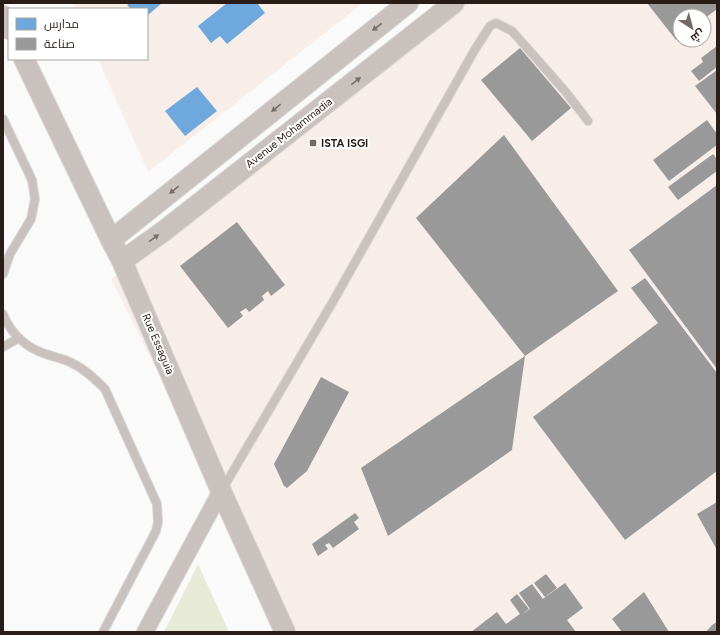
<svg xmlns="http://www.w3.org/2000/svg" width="720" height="635" font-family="Figtree,Cairo,sans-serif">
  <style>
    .built { fill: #f8eee9; fill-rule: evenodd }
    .green { fill: #e6ead7 }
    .schools { fill: #6fa8dc }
    .industry { fill: #999 }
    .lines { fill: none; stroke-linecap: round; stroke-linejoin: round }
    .service-casing { stroke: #d9d7d6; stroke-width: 10 }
    .minor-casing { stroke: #d9d7d6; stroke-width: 18 }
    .tertiary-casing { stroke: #d9d7d6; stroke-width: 22 }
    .service { stroke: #c8c1be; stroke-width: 8 }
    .minor { stroke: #c8c1be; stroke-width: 16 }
    .tertiary { stroke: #c8c1be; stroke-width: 20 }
    .oneway { fill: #796f6a }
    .poi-dot { fill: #736a66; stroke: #fff; stroke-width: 1.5 }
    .labels { text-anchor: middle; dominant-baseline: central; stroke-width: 4; stroke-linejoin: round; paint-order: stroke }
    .street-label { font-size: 11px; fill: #2a1d17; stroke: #fff }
    .poi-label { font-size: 11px; font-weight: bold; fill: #2a1d17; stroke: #fff; text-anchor: start }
  </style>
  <rect width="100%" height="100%" fill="#fafafa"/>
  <path class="built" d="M73,3h290l-215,169 -50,-113h49v-50h-71z
    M464,3h253v629h-429l-177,-353zM680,16h24v24h-24z"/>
  <path class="green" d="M198,564l31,68h-65z"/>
  <path class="schools" d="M130,3h32l-15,13v-7h-16l-4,-4z
    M227,3h30l8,10 -38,31 -7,-8 -9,7 -13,-17z
    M197,87l20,24 -32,25 -20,-25z"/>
  <path class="industry" d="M647,3h70v6l-13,10v-3h-24v21l-4,3z
    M717,46v21l-18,14 -8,-10 12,-9 -2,-4z
    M520,48l51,60 -39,33 -51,-61z
    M717,70v44l-22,-28z
    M707,120l10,14v11l-48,36 -16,-21z
    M504,135l114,156 -93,65 -109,-138z
    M713,154l4,5v12l-39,29 -10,-13z
    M717,185v184l-88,-119z
    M237,222l48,63 -14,11 -3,-5 -6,5 2,4 -15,12 -3,-4 -6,4 3,4 -15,12 -48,-62z
    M645,278l72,95v98l-92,69 -92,-123 125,-94 -27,-35z
    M525,356l-13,94 -124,86 -27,-68z
    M321,377l28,15 -42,79 -20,17 -3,-2 -10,-22z
    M717,502v48l-20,-36z
    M355,513l4,5 -5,4 5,7 -26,19 -4,-5 -4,2 3,4 -10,7 -6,-12z
    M546,574l11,14 -12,9 -11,-14z
    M565,583l18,25 -16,12 9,12h-105l26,-20 9,12 14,-10 -10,-14 7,-6 12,15 -8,6 9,-6 -11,-16 13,-9 11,15 -6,4z
    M644,592l25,40h-47l-10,-13z
    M717,622v10h-11l6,-7z"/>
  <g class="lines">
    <g class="service-casing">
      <path id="service" d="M3,119l29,61 3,19 -4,20 -21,35 -7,20
        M3,314c6,16 19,30 35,37 9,4 18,6 27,9 16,6 28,17 40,29l52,115 1,18 -2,9 -53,101
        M3,347l16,-9
        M222,490l113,-192 139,-247 16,-25 6,-3 16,8 53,60 23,30"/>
    </g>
    <g class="minor-casing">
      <path id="minor" d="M145,632l76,-141"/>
    </g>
    <g class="tertiary-casing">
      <path id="tertiary" d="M3,16l6,13
        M24,59l87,181 11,21 99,230 64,141
        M111,240l297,-237
        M122,261l42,-30 290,-228"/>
    </g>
    <use href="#service" class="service"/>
    <use href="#minor" class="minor"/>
    <use href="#tertiary" class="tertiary"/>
  </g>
  <defs><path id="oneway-solid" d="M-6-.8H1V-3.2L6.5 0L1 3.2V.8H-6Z"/></defs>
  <g class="oneway">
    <use href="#oneway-solid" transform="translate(377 27) rotate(142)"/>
    <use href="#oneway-solid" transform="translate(356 81) rotate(-38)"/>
    <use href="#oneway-solid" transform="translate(276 108) rotate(141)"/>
    <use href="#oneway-solid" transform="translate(174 190) rotate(141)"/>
    <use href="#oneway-solid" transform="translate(154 238) rotate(-36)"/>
  </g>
  <rect class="poi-dot" x="309" y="139" width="8" height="8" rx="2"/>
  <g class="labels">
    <g class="street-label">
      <text transform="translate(289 133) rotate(-38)">Avenue Mohammadia</text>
      <text transform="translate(158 344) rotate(67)">Rue Essaguia</text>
    </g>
    <g class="poi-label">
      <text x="321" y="143">ISTA ISGI</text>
    </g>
  </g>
  <rect width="720" height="635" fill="none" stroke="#2a1d17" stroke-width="8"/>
  <rect x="8" y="8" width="140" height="52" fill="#ffffff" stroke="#aaa5a2"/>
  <rect x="16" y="18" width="20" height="12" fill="#6fa8dc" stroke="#aaa5a2"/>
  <text x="44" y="28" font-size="12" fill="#2a1d17">مدارس</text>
  <rect x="16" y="38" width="20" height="12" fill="#999999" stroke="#aaa5a2"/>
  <text x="44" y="48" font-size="12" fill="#2a1d17">صناعة</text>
  <g transform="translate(692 28) rotate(144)"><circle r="19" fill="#ffffff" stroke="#aaa5a2"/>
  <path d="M0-3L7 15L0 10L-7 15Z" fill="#736a66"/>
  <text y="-6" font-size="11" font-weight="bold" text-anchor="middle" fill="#2a1d17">ش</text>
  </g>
</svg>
